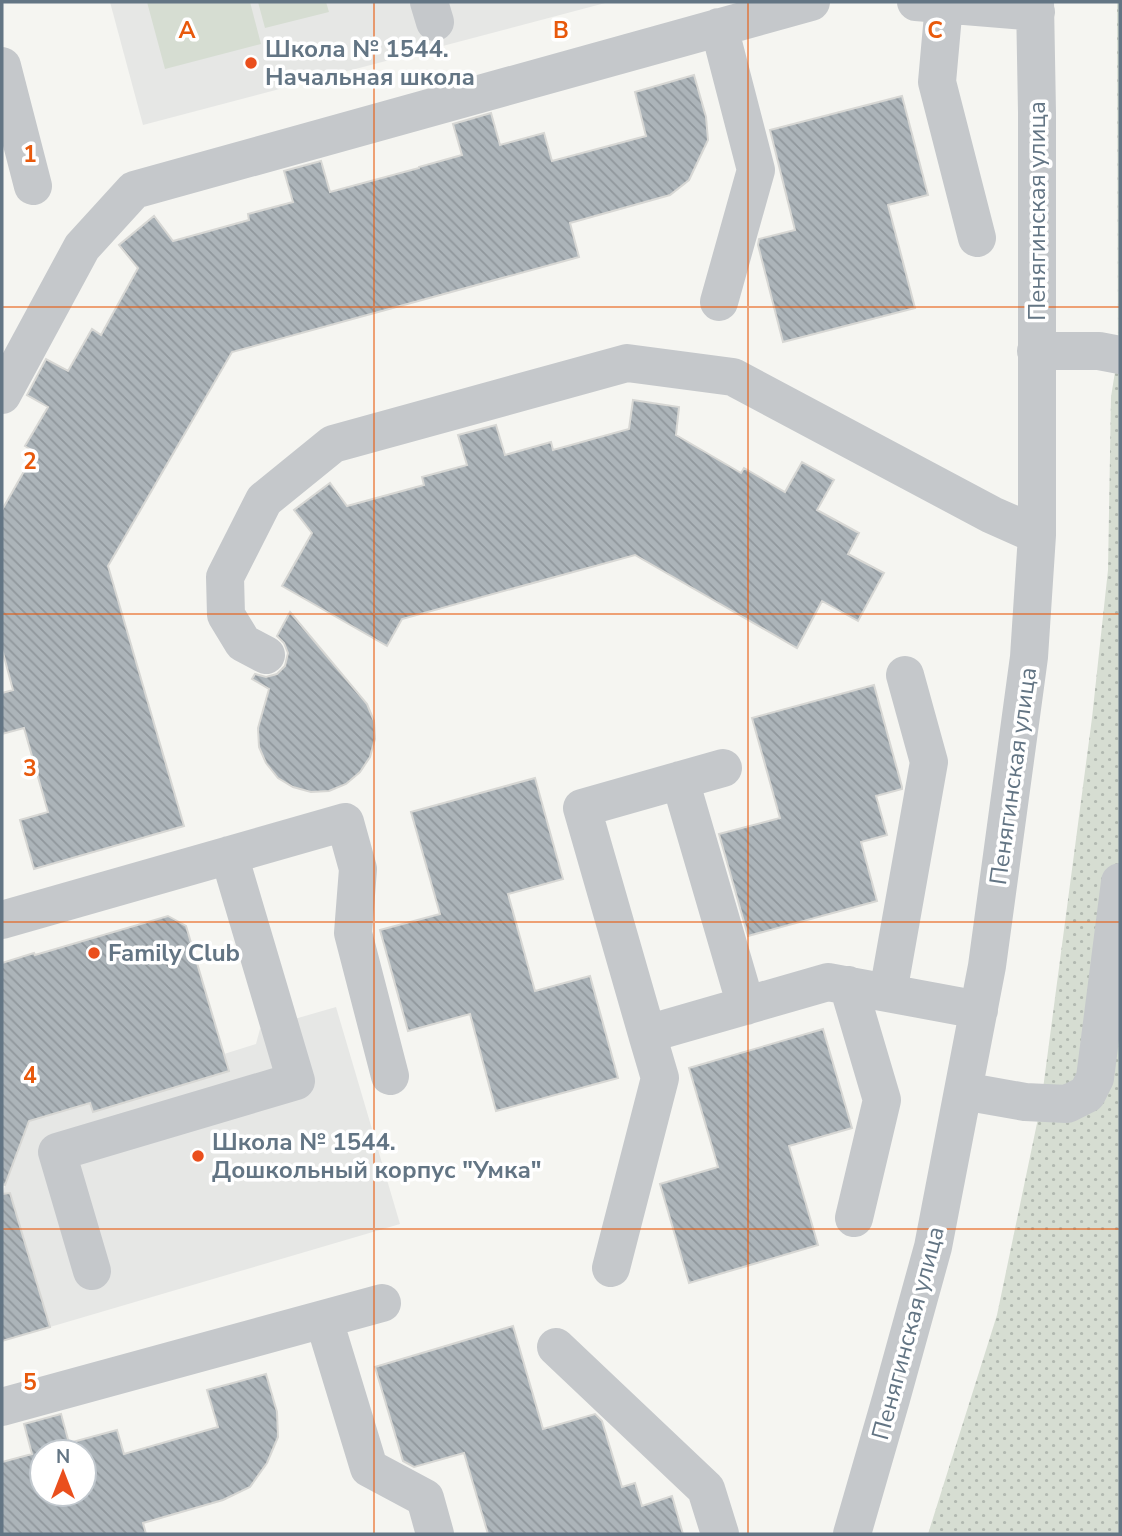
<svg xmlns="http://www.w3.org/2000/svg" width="1122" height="1536" font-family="'Nunito Sans',sans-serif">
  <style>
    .built { fill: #e6e7e5 }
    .grass { fill: #d6ddd2 }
    .park { fill: url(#park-dots) }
    .building { fill: url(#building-back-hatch); stroke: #d7d7d4; stroke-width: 2; fill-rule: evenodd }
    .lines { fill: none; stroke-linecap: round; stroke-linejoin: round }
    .minor { stroke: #c5c8cb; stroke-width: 38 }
    .grid { fill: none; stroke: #e8590c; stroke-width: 2; stroke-opacity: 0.55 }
    .poi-dot { fill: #ea4f1d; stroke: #fff; stroke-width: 2.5 }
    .labels { text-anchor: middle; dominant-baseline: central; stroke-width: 7; stroke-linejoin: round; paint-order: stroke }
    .poi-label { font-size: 24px; font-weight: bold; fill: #637584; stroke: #fff; text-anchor: start }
    .street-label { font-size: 24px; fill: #637584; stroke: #fff }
    .grid-label { font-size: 23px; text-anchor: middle; font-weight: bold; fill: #e8590c; stroke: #fff; stroke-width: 7; stroke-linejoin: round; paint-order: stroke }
  </style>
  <defs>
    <pattern id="park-dots" width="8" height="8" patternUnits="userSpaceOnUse" patternTransform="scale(1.75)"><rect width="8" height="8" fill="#d6ddd2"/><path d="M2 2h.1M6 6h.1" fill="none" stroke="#b1b8b0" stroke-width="1.8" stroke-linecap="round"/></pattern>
    <pattern id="building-back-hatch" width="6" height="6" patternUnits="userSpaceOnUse" patternTransform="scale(1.75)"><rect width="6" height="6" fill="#acb4b9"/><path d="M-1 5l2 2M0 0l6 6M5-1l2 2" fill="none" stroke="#90979c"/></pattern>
  </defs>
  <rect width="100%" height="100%" fill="#f5f5f1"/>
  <path class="built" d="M110,2h499l-466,123z
    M336,1007l64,217 -350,103 -40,-135 -8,2 27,-73 61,-18 3,9 136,-41 -5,-17 32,-10 4,-15z"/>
  <path class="grass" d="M147,2h103l11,42 -96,25z
    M258,2h68l3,10 -64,16z"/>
  <path class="park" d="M1117,2h3v1532h-192l69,-219 44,-211 51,-386 16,-148 3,-173 7,-44z"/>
  <path class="building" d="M694,75l12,42 2,23 -19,40 -19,15 -100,28 9,34 -347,95 -124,214 76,260 -150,43 -14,-49 28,-8 -24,-84 -22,6v-41l11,-3 -11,-41v-139l33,-58 -10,-6 23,-39 -21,-12 19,-36 22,12 24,-42 9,6 37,-67 -19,-23 35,-29 19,25 76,-21 -1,-6 45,-12 -9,-31 37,-10 9,31 89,-24v-1l43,-12 -9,-31 38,-11 9,32 44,-12 8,28 94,-25 -11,-44z
    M902,96l26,99 -40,10 27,103 -132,34 -25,-97 1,-6 36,-9 -25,-100z
    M633,400l46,7 -3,28 65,38 3,-5 41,24 17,-30 32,18 -17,30 42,23 -11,21 36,19 -26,48 -36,-20 -25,47 -162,-93 -233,64 -15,27 -105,-60 30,-53 -18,-23 36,-27 17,23 77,-21 -2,-8 45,-12 -9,-30 38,-10 9,30 46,-13 2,8 76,-21z
    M290,612l77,92 7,17 1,18 -5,18 -10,15 -14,12 -17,7 -18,1 -18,-5 -15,-9 -12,-15 -7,-16 -1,-19 11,-39 -17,-10 3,-5 11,3 11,-3 8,-8 3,-13 -4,-10 -7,-7z
    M874,685l28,102v2l-26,7 11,39 -26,7 16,59 -129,35 -29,-102 61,-16 -28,-100z
    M535,778l28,101 -55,15 27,97 55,-15 28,102 -122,33 -26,-97 -62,17 -28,-101 60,-16 -29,-102z
    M168,916l18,10 43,145 -136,41 -3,-9 -61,18 -24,64 -3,-1v-221l32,-10 1,2z
    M823,1029l29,99 -63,18 29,99 -129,38 -29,-99 58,-17 -29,-99z
    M10,1193l40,134 -48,14v-147z
    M513,1326l30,103 52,-15 7,7 20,66 13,-4 7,23 30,-10 11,38h-195l-24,-81 -50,14 -11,-6 -28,-94z
    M266,1374l11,38 1,25 -11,26 -17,24 -27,13 -80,23 3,11h-144v-72l30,-8 -8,-30 37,-10 8,29 48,-13 7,24 94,-27 -11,-37zM42,1452h42v42h-42z"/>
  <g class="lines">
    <path class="minor" d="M429,2l6,20
      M916,2l120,10
      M944,4l-7,78 40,156
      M719,27l37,143 -37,132
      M2,66l31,120
      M1036,351h63l21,4
      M2,395l80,-148 52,-57 677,-188
      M266,655l-23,-12 -17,-28 -1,-38 39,-77 69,-56 294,-81 106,14 259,138 45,20
      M723,768l-141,40 65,226 181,-52 151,28
      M680,780l66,226
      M2,920l343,-98 13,47 -5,64 37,143
      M848,985l34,115 -28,118
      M888,993l41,-231 -24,-87
      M963,1091l62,11 42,2 20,-10 8,-16 25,-196
      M611,1268l49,-190 -13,-44
      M92,1271l-35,-119 239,-71 -67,-226
      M324,1320l45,148 56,30 10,36
      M556,1347l150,142 14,45
      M2,1407l380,-104
      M852,1534l39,-135 42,-152 54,-281 42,-309 8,-122v-422l-2,-111"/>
  </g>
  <path class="grid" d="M374,2v1532M748,2v1532M2,307h1118M2,614h1118M2,922h1118M2,1229h1118"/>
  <g class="poi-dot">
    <circle cx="251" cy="63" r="7"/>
    <circle cx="94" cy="953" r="7"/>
    <circle cx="198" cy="1156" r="7"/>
  </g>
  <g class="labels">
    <g class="poi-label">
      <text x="265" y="49">Школа № 1544.<tspan x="265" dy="28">Начальная школа</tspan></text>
      <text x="108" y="953">Family Club</text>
      <text x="212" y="1142">Школа № 1544.<tspan x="212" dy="28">Дошкольный корпус "Умка"</tspan></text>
    </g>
    <g class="street-label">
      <text transform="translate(1037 211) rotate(-90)">Пенягинская улица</text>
      <text transform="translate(1013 776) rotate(-82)">Пенягинская улица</text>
      <text transform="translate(908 1333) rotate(-75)">Пенягинская улица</text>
    </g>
  </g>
  <g class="grid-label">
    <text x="187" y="38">A</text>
    <text x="561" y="38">B</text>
    <text x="935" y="38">C</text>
    <text x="30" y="162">1</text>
    <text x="30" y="469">2</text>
    <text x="30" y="776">3</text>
    <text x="30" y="1083">4</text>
    <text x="30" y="1390">5</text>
  </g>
  <rect width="1122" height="1536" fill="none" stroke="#637584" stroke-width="7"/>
  <g transform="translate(63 1473)"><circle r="33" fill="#ffffff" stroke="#c1c8ce" stroke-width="2"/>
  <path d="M0-5L12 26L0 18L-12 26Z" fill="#ea4f1d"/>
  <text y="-10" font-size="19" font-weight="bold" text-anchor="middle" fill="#637584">N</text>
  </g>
</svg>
